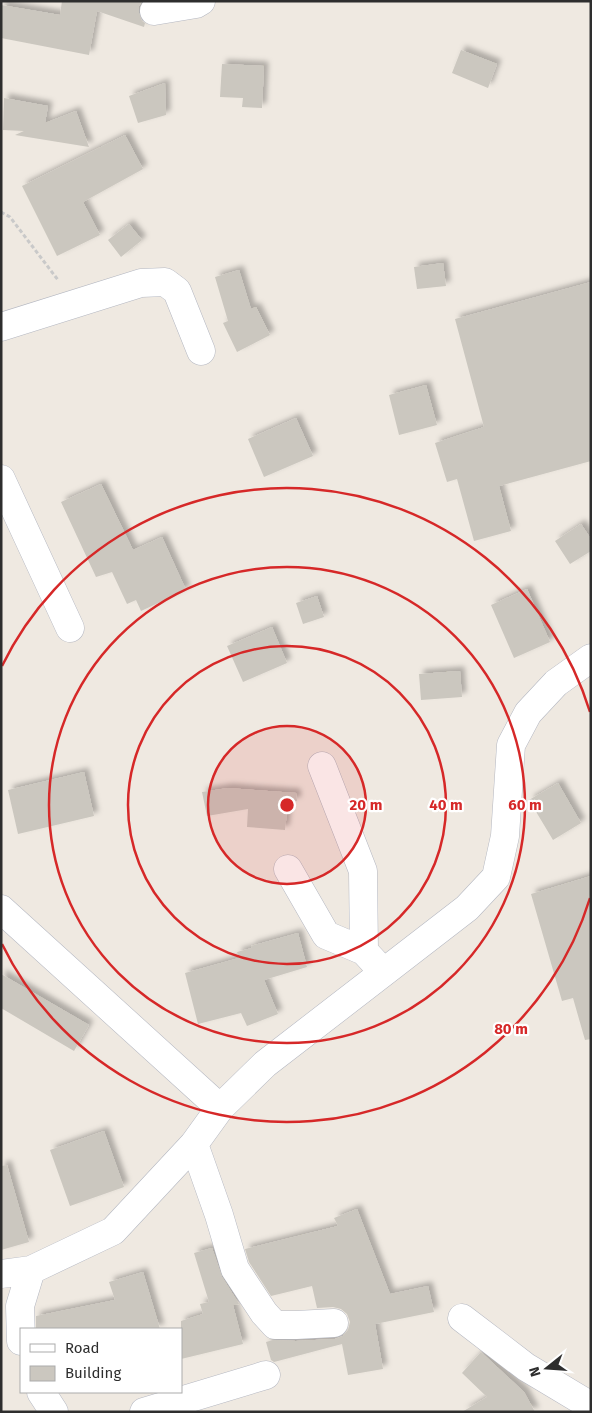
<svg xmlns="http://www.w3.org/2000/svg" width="592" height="1413" font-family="'Fira Sans',sans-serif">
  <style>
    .building { fill: #cbc7bf; filter: url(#shadow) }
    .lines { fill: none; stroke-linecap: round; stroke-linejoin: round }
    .minor-casing { stroke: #b4b7c1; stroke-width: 29 }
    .path { stroke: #c9c9c9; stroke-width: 3; stroke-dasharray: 4 2.5; stroke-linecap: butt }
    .minor { stroke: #fff; stroke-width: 28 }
    .ring { fill: none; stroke: #d62828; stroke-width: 2.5 }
    .centre { fill: #d62828; stroke: #fff; stroke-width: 2.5 }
    .ring-label { font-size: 15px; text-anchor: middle; font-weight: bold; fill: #d62828; stroke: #fff; stroke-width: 4.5; stroke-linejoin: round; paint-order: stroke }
  </style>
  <defs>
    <filter id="shadow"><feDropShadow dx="4.5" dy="-4.5" stdDeviation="2.5" flood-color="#0004"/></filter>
  </defs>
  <rect width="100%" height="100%" fill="#efe9e1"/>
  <path class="building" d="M62,1h80l-3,5v7l3,8 3,2 -1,4 -47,-16 -8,44 -88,-17v-33l59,10z
    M461,50l36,14 -9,24 -36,-15z
    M222,64l42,2 -2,42 -20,-1 1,-9 -23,-1z
    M165,83l1,32 -28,8 -9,-27z
    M4,98l44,8 -3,17 31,-12 13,36 -74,-12 9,-4 -21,-1z
    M125,135l18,34 -60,33 17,33 -43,21 -35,-70z
    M129,224l13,16 -21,17 -13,-17z
    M443,263l3,23 -29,3 -3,-22z
    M239,270l12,39 5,-2 14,28 -33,17 -14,-29 5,-2 -13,-44z
    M591,282v179l-92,25 12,45 -37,10 -17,-62 -10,3 -12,-39 49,-16 -29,-108z
    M426,385l11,40 -38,10 -10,-40z
    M296,418l17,38 -49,21 -16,-38z
    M101,484l32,66 29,-13 24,53 -45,21 -5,-11 -9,4 -15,-32 -16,5 -35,-75z
    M581,524l10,15v12l-21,13 -15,-23z
    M527,589l23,53 -36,16 -23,-53z
    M317,596l7,21 -21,7 -7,-21z
    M272,627l15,36 -44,19 -16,-36z
    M460,671l2,26 -41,3 -2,-26z
    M84,772l10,44 -76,18 -10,-44z
    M558,783l23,40 -28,17 -24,-40z
    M228,788l68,5 1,8 -9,2 -3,27 -38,-3 1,-18 -41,7 -5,-24z
    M591,876v163l-6,1 -12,-42 -11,3 -31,-107z
    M298,933l9,34 -43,13 14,34 -31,12 -6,-13 -43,11 -13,-51 54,-15 -2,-6 15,-4 -1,-2z
    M1,974l88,51 -15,26 -73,-43z
    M104,1131l20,56 -54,19 -20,-56z
    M7,1165l22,77 -28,8v-84z
    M357,1209l33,85 38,-8 6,26 -59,12 8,45 -35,6 -6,-31 -68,18 -3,-2 -5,-18 7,-2 23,1 39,-2 8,-3 5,-6 2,-8 -3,-8 -6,-5 -8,-2 -16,1 -5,-22 -41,10 -22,-34 -4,-13 93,-23 -4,-8z
    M212,1248l10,29 17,27 -6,1 10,39 -62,15v-38l22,-7 -3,-10 9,-2 -15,-49z
    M143,1272l17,57h-124v-13l79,-16 -6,-18z
    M481,1352l43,40 11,20h-73l25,-15 -25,-24z"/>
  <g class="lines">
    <g class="minor-casing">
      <path id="minor" d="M154,11l42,-7 5,-3
        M1,327l140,-44 24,-1 12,9 24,60
        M1,479l69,149
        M322,766l41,105 1,80
        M288,869l38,66 38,16 11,12
        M1,909l219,199
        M194,1144l25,71 16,54 29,44 11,12h21l38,-2
        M1,1274l30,-4 82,-39 81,-87 26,-36 45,-44 202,-156 29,-31 9,-41 6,-91 17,-32 28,-30 35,-25
        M462,1318l64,49 65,39
        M21,1341l-1,-35 11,-36
        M41,1392l13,20
        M144,1412l122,-37"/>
    </g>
    <path class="path" d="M1,212l9,5 48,63"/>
    <use href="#minor" class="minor"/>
  </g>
  <circle cx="287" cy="805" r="79" fill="#d62828" fill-opacity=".12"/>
  <g class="ring">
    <circle cx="287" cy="805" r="79"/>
    <circle cx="287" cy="805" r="159"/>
    <circle cx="287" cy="805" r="238"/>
    <path d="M590 898A317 317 0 0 1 2 944M2 666A317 317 0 0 1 590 712"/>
  </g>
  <circle cx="287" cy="805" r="8" class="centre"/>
  <g class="ring-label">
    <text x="366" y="810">20 m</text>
    <text x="446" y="810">40 m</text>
    <text x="525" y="810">60 m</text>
    <text x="511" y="1034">80 m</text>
  </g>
  <rect width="592" height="1413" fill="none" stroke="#2e2e2e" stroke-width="5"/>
  <rect x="20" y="1328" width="162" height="65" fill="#ffffff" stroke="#ababab"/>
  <rect x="30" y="1344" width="25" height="8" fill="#ffffff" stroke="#ababab"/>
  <text x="65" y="1353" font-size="15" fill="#2e2e2e">Road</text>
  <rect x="30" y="1366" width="25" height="15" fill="#cbc7bf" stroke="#ababab"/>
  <text x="65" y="1378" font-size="15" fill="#2e2e2e">Building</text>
  <g transform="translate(547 1368) rotate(253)" stroke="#ffffff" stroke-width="4" paint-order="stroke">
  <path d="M0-4L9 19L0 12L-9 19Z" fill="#2e2e2e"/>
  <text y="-8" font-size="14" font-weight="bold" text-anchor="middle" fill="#2e2e2e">N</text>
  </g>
</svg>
